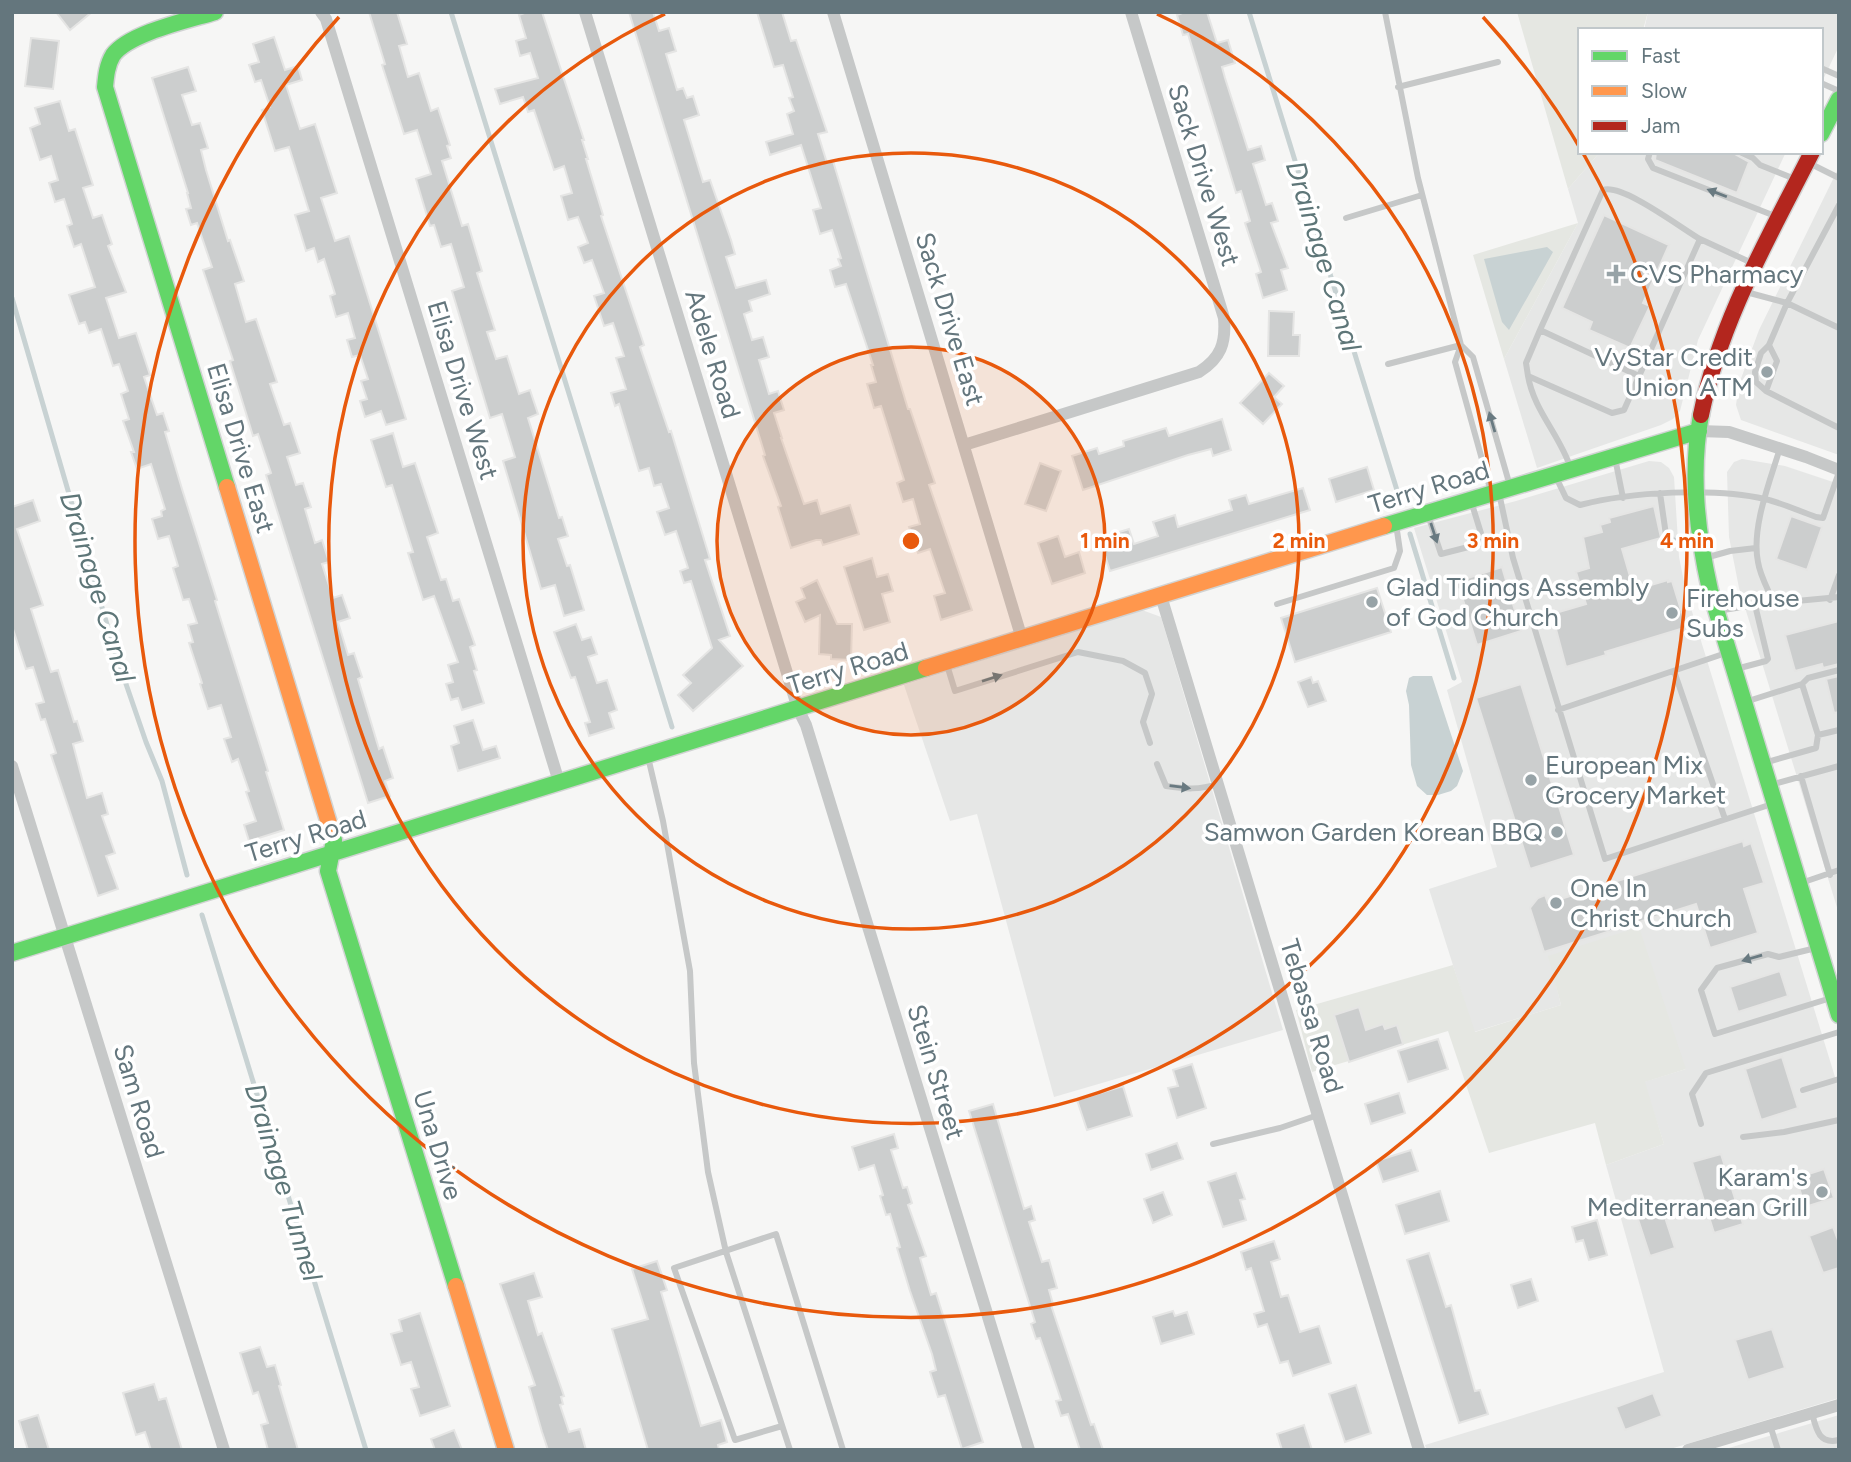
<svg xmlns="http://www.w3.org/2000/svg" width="1851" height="1462" font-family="Figtree,sans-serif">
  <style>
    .built { fill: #e6e7e6 }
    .green { fill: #e5e7e2 }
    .water { fill: #c8d2d3 }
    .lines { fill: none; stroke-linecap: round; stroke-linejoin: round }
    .stream { stroke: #c8d2d3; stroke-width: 5 }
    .building { fill: #cccece; stroke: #e5e5e4; stroke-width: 2 }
    .fast-casing { stroke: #d1d3d3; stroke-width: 19 }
    .slow-casing { stroke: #d1d3d3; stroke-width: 19 }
    .jam-casing { stroke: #d1d3d3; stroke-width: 19 }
    .lane { stroke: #c6c8c8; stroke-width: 6 }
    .street { stroke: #c6c8c8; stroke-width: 12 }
    .fast { stroke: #63d668; stroke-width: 16 }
    .slow { stroke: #ff974d; stroke-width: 16 }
    .jam { stroke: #b3261e; stroke-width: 16 }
    .oneway { fill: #697a81 }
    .ring { fill: none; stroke: #e8590c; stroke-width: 3.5 }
    .poi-dot { fill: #97a3a7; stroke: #fff; stroke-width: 2.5 }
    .labels { text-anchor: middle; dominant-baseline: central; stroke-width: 7; stroke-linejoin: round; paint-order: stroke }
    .street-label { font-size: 26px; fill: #64767d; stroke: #fff }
    .poi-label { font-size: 26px; fill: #64767d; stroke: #fff; text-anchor: start }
    .water-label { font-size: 28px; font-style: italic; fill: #5e7678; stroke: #fff }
    .centre { fill: #e8590c; stroke: #fff; stroke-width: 3.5 }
    .ring-label { font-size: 21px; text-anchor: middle; font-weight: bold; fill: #e8590c; stroke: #fff; stroke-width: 7; stroke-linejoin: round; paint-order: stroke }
  </style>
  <rect width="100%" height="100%" fill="#f6f6f5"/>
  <path class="built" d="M1648,12h191v34l-18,38v-54h-177z
    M1600,152h186l-88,188 -18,71 -7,8 -12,6 -124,43 -33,-109 74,-136 -10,-34z
    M1839,167v288l-98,-35 -5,-15 3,-21 20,-54z
    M1742,459l43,7 54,18v430l-100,-326 -10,-51 -2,-65 7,-10z
    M1649,461l12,1 8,6 5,9 5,80 7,35 153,498v308l-172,52h-240l-2,-5 239,-73 -58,-207 58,-21 -20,-62 42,-13 -137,-113 12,49 -87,27 -45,-143 68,-22 -50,-177 15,-8 -48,-154 102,-27z
    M1142,610l19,7 122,413 -229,67 -77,-283 -27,7 -46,-136z
    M1839,1415v35h-117z"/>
  <path class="green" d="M1517,12h131l-5,18h-63v122h20l-32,37z
    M1578,223l-74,136 -31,-104z
    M1639,927l47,142 -41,13 19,62 -58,21 -11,-42 -106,30 -41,-122 -136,41 -16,-62 157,-45 22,67 86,-27 -13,-49z"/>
  <path class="water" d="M1547,247l6,5 -44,78 -7,-8 -18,-63z
    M1413,676h19l31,95 -6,15 -6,5 -13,4h-11l-10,-9 -6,-21 -2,-60 -3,-14 3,-13z"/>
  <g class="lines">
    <path class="stream" d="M451,12l221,715
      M1249,12l151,488
      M12,298l103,354 31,90 16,39 25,94
      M1410,534l44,144
      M202,915l164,535"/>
  </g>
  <path class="building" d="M56,12h36l-22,18z
    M369,12h28l10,32 -8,2 9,31 11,-4 12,38 7,-3 12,37 -3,1 4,12 -9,3 20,65 6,-2 14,47 -5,2 18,57 -8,2 9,27 11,-3 12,38 11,-4 8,24 -10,4 31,100 3,-1 6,19 -10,3 9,27 3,-1 14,45 -20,6 -9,-31 -14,4 -38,-128 12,-4 -13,-43 -12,4 -38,-127 12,-4 -13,-43 -10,3 -7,-22 -4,1 -14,-47 15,-5 -14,-44 -13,4 -22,-69 3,-1z
    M527,12h15l42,128h-2l6,19h-2l17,56 -2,1 43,129 -4,2 29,85 2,-1 39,128 -5,1 25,76 -11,4 24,26 -50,45 -15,-16 13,-12 -8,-8 29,-27 -21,-67 -7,2 -4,-12 8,-3 -10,-31 -2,-6 -11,4 -8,-23 12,-4 -8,-24 -7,2 -5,-18 -10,3 -20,-67 -4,2 -4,-13 15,-4 -10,-31 8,-2 -11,-33 -9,3 -10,-30 10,-3 -12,-33 -8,3 -6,-16 10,-4 -10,-26 -10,3 -7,-24 11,-3 -8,-27 -10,4 -20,-60 -6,2 -5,-15 -23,7 -5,-15 43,-11 -8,-25 -10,3 -4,-15 10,-3 -7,-23z
    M629,12h24l6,19 10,-3 7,23 -10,3 11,36 6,-2 4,10 6,-2 6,19 -15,5 19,62 7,-2 21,60 4,14 -9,3 10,31 30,-8 4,14 -21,7 3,10 -8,3 8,26 11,-3 6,20 -10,3 10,34 9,-3 6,19 -10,3 8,25h-1l23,66 13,-4 4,14 29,-9 9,29 -36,11 -2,-5h-5l-25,8 -13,-41 3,-1 -18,-50 2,-1z
    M757,12h25l9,29 5,-1 31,92 -9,2 9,29 6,-2 75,248h2l25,74 -6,2 43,125 -31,10 -7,-24 11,-3 -15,-44 -12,4 -9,-26 11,-3 -7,-25 -10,3 -6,-19 7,-3 -23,-74 -7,2 -7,-24 9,-2 -5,-17h2l-27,-81 -11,3 -5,-17 11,-4 -3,-7 3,-1 -9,-28 -12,4 -7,-24 8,-2 -20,-63 -31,10 -4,-13 27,-8 -6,-20 7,-3 -5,-13 4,-1 -10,-32 -9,2z
    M1185,12h22l10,31 11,-3 7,23 -13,4 3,11 23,72 13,-4 4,14 -12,4 13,41 6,-2 6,18 -7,2 17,45 -7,2 6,20 -24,8 -7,-24 5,-2 -16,-49 5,-2 -9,-30 -5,2 -48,-159 -5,1 -6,-20z
    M274,37l11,33 13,-4 4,14 -16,5 14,44 15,-5 22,69 -16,5 14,43 14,-5 57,183 -20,6 -5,-14 -16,6 -5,-16 7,-2 -6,-18 7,-2 -8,-24 -8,2 -5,-17 8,-2 -7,-25 -12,4 -6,-21 5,-2 -11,-35 -6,3 -4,-14 -8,3 -11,-36 14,-4 -20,-64 -14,4 -13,-41 8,-3 -9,-27 -6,2 -6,-17 10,-3 -6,-18z
    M31,38l28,3 -6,48 -28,-3z
    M188,67l8,24 -14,4 10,30 8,-2 8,25 -7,2 5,20 22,71 2,-1 14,41 -9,3 11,38 10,-3 21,63 -7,2 14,41 6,-2 10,30 -13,4 9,28 7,-2 8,24 -6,2 10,34 7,-3 7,22 -7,2 11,34 9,-3 8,23 -12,4 10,33 6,-2 8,24 -4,2 21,70 4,-2 10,31 -8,3 5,15 -22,7 -102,-328 5,-2 -13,-39 -5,2 -23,-75 3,-1 -30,-90 9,-3 -15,-44 -6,2 -5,-16 5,-1 -4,-15h1l-36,-115z
    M60,101l9,30 6,-2 18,56 -10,3 10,30 9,-3 10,29 -4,2 18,46 -20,6 13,40 17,-5 14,42 -6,2 13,38 6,-2 6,18 -4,1 17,57 35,111 -2,1 53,170 -2,1 18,58 -35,11 -5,-16 12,-4 -10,-29 3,-1 -11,-32 -6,3 -8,-23 7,-2 -10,-32 -13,4 -8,-25 2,-1 -13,-40 4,-1 -5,-17 9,-2 -8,-24 -6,1 -10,-32 5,-2 -9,-30 -11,3 -6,-20 10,-3 -1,-5 4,-2 -14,-45 -14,5 -6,-17h3l-11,-31 6,-2 -8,-25 7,-3 -9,-27 -6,2 -12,-37 -12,4 -4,-11 -6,2 -10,-29 26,-8 -14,-43 -7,3 -7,-21 5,-2 -8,-25 -9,3 -6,-19 9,-3 -7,-24 -11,4 -10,-32 10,-4 -5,-16z
    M1656,152h75l18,10 -12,31 -82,-33z
    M1604,215l65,30 -26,58 7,3 -20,42 -41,-18 3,-8 -30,-14z
    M1269,311l25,1 -1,23h7l-1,21h-31z
    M1269,373l15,13 -10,11 8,7 -19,20 -23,-21z
    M1222,419l9,31 -18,6 -2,-7 -23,6 -105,35 -11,-34 25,-8 2,6 25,-8 -1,-5 43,-13 3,8z
    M393,433l10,34 12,-4 23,70 -11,4 14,43 5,-1 7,22 6,-2 16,46 -5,2 7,23 -3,1 10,32 -22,7 -4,-12 -7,2 -5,-16 7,-2 -5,-17 10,-3 -24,-66 -11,4 -15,-47 5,-1 -21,-67 -6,2 -15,-47z
    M1040,463l21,8 -15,40 -21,-7z
    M1367,467l7,23 -38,12 -7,-23z
    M1303,488l7,22 -200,61 -8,-25 13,-4 -2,-8 16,-5 5,15 24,-8 -5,-14 22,-7 3,12 54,-17 -3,-10 17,-5 3,9z
    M33,500l7,21 -23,8 26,76 -12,4 20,63 7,-2 16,52 3,-1 6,20 -10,3 14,54 15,-5 6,21 -6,2 13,37 -9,3 12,33 -20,7 -47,-141 5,-2 -11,-34 -4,1 -5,-16 8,-2 -11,-35 -7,2 -14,-43v-119z
    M1654,506l7,32 -39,11 12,41 34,-10v2l4,-1 13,42h-2l1,5 -79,24 1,3 -40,12 -14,-53 34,-10 -10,-32 13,-4 -6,-31 19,-5 -2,-7 10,-3 -1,-4z
    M1791,516l31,11 -15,43 -31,-11z
    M1058,536l7,21 14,-5 6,21 -33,11 -14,-41z
    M872,558l5,19 11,-3 5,17 -11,3 8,28 -26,8 -20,-63z
    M1502,567l19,64 -44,14 -17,-55 -7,-3 5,-11 7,3z
    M817,580l20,44h15l-1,36 -20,-1v-4l-12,-1 1,-39 -15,7 -9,-20 9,-4 -4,-10z
    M1377,588l14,44 -96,30 -14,-44z
    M1839,621v43l-16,4 -1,-4 -27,7 -10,-36z
    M576,624l6,16 9,-3 6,17 -9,3 9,26 10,-3 10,30 -8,3 5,15 -25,8 -4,-13 5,-1 -15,-45 -4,1 -17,-46z
    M1839,676v36l-5,1 -8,-34z
    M1311,677l2,6 5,-2 8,20 -18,6 -10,-25z
    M1521,684l53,171 -44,14 -54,-171z
    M473,720l10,30 13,-4 4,12 -42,13 -7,-25 8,-3 -5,-17z
    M1743,841l1,5 7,-3 13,40 -20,6 14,44 -48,15 -14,-44 -152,48 -14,-44 8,-10 7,-3 3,8z
    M1780,971l8,25 -50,16 -8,-25z
    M1359,1007l7,23 17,-6 2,5 12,-4 6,19 -54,18 -15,-47z
    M1438,1039l10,30 -40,13 -10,-31z
    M1782,1057l16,51 -37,12 -16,-51z
    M1192,1064l14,44 -29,10 -9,-30 10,-2 -5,-16z
    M1123,1086l9,30 -45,14 -10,-30z
    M1399,1093l6,20 -34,11 -6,-20z
    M993,1104l31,105 7,-3 4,14 -6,2 13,40 7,-2 8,28 -8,2 4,14 -2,1 40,120 3,-1 9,26h-23l-12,-36 -7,2 -5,-15 5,-1 -12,-36 -9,-26 -4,1 -5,-15 4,-2 -66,-211z
    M894,1134l4,14 -7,2 12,38 4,-1 5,16 -4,2 18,51 -6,2 11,37 5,-2 47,149 -21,7 -17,-54 -7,2 -8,-25 6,-2 -4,-16 -22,-63 -13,-43 3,-1 -10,-33 -4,1 -6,-19 3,-1 -9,-30 -15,5 -7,-23z
    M1177,1143l6,16 -32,11 -5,-16z
    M1411,1150l7,21 -35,11 -7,-21z
    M1721,1154l22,70 -29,9 -22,-71z
    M1824,1169l10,29 -29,9 -9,-29z
    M1236,1173l9,26 -5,1 6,20 -23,7 -15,-45z
    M1440,1191l9,30 -44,13 -9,-29z
    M1163,1192l9,23 -19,8 -9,-24z
    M1660,1202l15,46 -25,8 -15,-46z
    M1597,1220l10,35 -18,5 -6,-20 -7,2 -4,-15z
    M1833,1227l6,16v25l-16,5 -14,-37z
    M1274,1241l6,18 -9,3 10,35 7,-2 12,37 19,-6 12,37 -38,13 -5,-15 -8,2 -13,-39 -9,3 -4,-13 10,-3 -13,-43 -5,2 -5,-18z
    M1429,1253l17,54 5,-2 24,86 5,-1 8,24 -29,9 -52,-163z
    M657,1261l10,29 -6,2 40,134 20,-6 6,22 -9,3 1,5h-71l-36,-121 36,-10 -16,-50z
    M534,1273l8,24 -14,4 10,34 4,-2 22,63 -3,1 2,7 -3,1 9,27 11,-3 6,21h-38l-6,-18 -13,-45 6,-2 -35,-101z
    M1531,1279l7,22 -20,7 -7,-23z
    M1173,1311l2,5 12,-4 7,22 -33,10 -8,-27z
    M420,1313l30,93 -30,10 -9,-27 8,-2 -8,-25 -10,3 -10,-31 11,-3 -3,-11z
    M1772,1329l13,39 -37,12 -13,-40z
    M260,1347l7,20 8,-2 6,20 -2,1 19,64h-30l-7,-25 7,-2 -10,-31 -5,2 -13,-41z
    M154,1384l5,16 7,-2 16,52h-31l-6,-18 -9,3 -13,-42z
    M1356,1385l15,48 -26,9 -16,-48z
    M1653,1393l9,23 -37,14 -9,-23z
    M38,1415l11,35h-21l-9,-29z
    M1304,1425l8,25h-30l-5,-16z
    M454,1430l8,20h-27l-4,-11z"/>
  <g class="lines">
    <g class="fast-casing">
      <path id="fast" d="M215,12c-26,8 -86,21 -102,43 -6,10 -7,21 -8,32l122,400
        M1821,134l18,-35
        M1701,415c-11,58 -4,117 9,175l129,425
        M1384,526l315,-95
        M331,830l3,10 -6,31 128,415
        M12,953l914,-285"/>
    </g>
    <g class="slow-casing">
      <path id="slow" d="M227,487l104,343
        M926,668l458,-142
        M456,1286l50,164"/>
    </g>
    <g class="jam-casing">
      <path id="jam" d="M1701,415c19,-94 68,-178 111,-263"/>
    </g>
    <path class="lane" d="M1385,12l33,166 43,167 -73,19
      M1821,68l18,8
      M1821,83l18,8
      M1398,87l100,-25
      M1650,152l-2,7 5,9 122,48
      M1740,152l13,6 7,7 35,14
      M1809,163l30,15
      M1839,205l-52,98 -18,42 -8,8 -6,19 1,10 10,9 73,37
      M1346,218l76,-23
      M1746,292l41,11 52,25
      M1540,330l63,-140c19,-7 78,38 97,49
      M1528,376l-2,-13 14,-33 99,46
      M1766,391l11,-30 -8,-16
      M1615,458l8,40
      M1571,469c-11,-34 -37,-58 -43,-93l84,37 12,-3 76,-171 52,24
      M1555,475l11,23 14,7c50,-13 135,-18 185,-6 17,4 34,12 51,18l7,1 16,-46
      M1491,492l-36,-130 6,-17 12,12 37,129
      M1499,493l14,65 92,301 167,-55
      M1660,493l6,42 11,8 19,-3
      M1428,515l13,39 43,-11 -13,-42
      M1705,558l25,-7 26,-3
      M1830,600l9,-25
      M1277,604l117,-36 6,-17 -4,-27
      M1774,604c-5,-13 -14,-28 -16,-42 -7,-34 12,-81 22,-114
      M1755,605l84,-8
      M1717,611l38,-6 13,54 -2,2 -30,8
      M947,665l8,26 123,-39 45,9 22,12 7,21 -9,28 7,21
      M1674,671l51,148
      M1745,702l57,-18 6,-6 31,-8
      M1558,710l168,-57
      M1818,735l21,-5
      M648,757l15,64 27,150 4,92 14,109 18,80 64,198
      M1764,763l52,-15 2,-13 -16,-51
      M1157,764l9,22c19,3 33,4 52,-2
      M1801,776l29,99
      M1770,785l69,-19
      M1801,883l38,-13
      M1816,948l-37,9 -11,-3 -51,14 -16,22 14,44 116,-36
      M1803,1090l36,-11
      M1701,1124l-9,-30 14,-21 133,-41
      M1743,1137l41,-5 55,-12
      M1213,1144l67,-16 38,-13
      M1812,1413c4,16 7,32 27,27
      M1770,1425l8,25
      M782,1426l-47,14 -61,-172 102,-34 67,216"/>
    <path class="street" d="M321,12l5,7 233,763
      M585,12l213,697 8,16 223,725
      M833,12l189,627
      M1699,431l30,1 77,25 33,13
      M964,445l235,-73c22,-14 27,-29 25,-54l-93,-306
      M1161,596l258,854
      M12,766l212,684
      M1688,1450l151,-45"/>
    <use href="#fast" class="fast"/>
    <use href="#slow" class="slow"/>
    <use href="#jam" class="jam"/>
  </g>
  <defs><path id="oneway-solid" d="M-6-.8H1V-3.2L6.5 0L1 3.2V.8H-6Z" transform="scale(1.75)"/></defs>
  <g class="oneway">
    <use href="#oneway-solid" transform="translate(1717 193) rotate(-159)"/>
    <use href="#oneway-solid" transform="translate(1492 422) rotate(-106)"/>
    <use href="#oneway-solid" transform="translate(1434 533) rotate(72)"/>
    <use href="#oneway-solid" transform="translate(992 678) rotate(-18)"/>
    <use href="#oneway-solid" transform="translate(1180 787) rotate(7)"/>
    <use href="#oneway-solid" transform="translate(1752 958) rotate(164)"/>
  </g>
  <circle cx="911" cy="541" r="194" fill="#e8590c" fill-opacity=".12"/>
  <g class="ring">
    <circle cx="911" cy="541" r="194"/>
    <circle cx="911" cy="541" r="388"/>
    <path d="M1157 14A582 582 0 1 1 665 14"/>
    <path d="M1483 17A776 776 0 1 1 339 17"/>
  </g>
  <g class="poi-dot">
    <path d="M1612.5 263.5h7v7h7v7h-7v7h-7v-7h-7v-7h7z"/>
    <circle cx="1767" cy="372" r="7"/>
    <circle cx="1372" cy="602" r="7"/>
    <circle cx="1672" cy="613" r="7"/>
    <circle cx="1531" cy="780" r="7"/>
    <circle cx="1557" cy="832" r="7"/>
    <circle cx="1556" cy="903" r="7"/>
    <circle cx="1822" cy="1192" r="7"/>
  </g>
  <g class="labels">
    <g class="street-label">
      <text transform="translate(1204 175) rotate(73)">Sack Drive West</text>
      <text transform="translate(950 319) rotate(73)">Sack Drive East</text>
      <text transform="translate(713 354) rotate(73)">Adele Road</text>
      <text transform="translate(463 390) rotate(73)">Elisa Drive West</text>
      <text transform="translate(241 448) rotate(73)">Elisa Drive East</text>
      <text transform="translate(1429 487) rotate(-17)">Terry Road</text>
      <text transform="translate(848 668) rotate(-17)">Terry Road</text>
      <text transform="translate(306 836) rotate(-17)">Terry Road</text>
      <text transform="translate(1312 1016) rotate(73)">Tebassa Road</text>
      <text transform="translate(936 1072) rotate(73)">Stein Street</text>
      <text transform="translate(139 1101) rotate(73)">Sam Road</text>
      <text transform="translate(438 1145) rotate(73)">Una Drive</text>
    </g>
    <g class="poi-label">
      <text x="1630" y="274">CVS Pharmacy</text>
      <text x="1753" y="357" text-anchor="end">VyStar Credit<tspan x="1753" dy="30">Union ATM</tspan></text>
      <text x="1386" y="587">Glad Tidings Assembly<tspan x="1386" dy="30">of God Church</tspan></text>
      <text x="1686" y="598">Firehouse<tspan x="1686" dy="30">Subs</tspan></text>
      <text x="1545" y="765">European Mix<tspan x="1545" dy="30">Grocery Market</tspan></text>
      <text x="1543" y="832" text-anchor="end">Samwon Garden Korean BBQ</text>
      <text x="1570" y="888">One In<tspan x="1570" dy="30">Christ Church</tspan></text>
      <text x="1808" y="1177" text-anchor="end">Karam's<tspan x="1808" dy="30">Mediterranean Grill</tspan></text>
    </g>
    <g class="water-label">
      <text transform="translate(1324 256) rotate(73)">Drainage Canal</text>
      <text transform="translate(98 587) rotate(73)">Drainage Canal</text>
      <text transform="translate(284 1182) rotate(73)">Drainage Tunnel</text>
    </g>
  </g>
  <circle cx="911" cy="541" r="10" class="centre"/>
  <g class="ring-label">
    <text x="1105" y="548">1 min</text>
    <text x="1299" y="548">2 min</text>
    <text x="1493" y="548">3 min</text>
    <text x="1687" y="548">4 min</text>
  </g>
  <rect width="1851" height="1462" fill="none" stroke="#64767d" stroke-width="28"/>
  <rect x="1578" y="28" width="245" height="126" fill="#ffffff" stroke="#c1c8cb" stroke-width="2"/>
  <rect x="1592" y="51" width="35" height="10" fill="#63d668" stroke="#c1c8cb" stroke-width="2"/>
  <text x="1641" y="63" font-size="21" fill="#64767d">Fast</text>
  <rect x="1592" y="86" width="35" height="10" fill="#ff974d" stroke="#c1c8cb" stroke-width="2"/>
  <text x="1641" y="98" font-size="21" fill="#64767d">Slow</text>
  <rect x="1592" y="121" width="35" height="10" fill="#b3261e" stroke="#c1c8cb" stroke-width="2"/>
  <text x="1641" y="133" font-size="21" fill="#64767d">Jam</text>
</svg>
